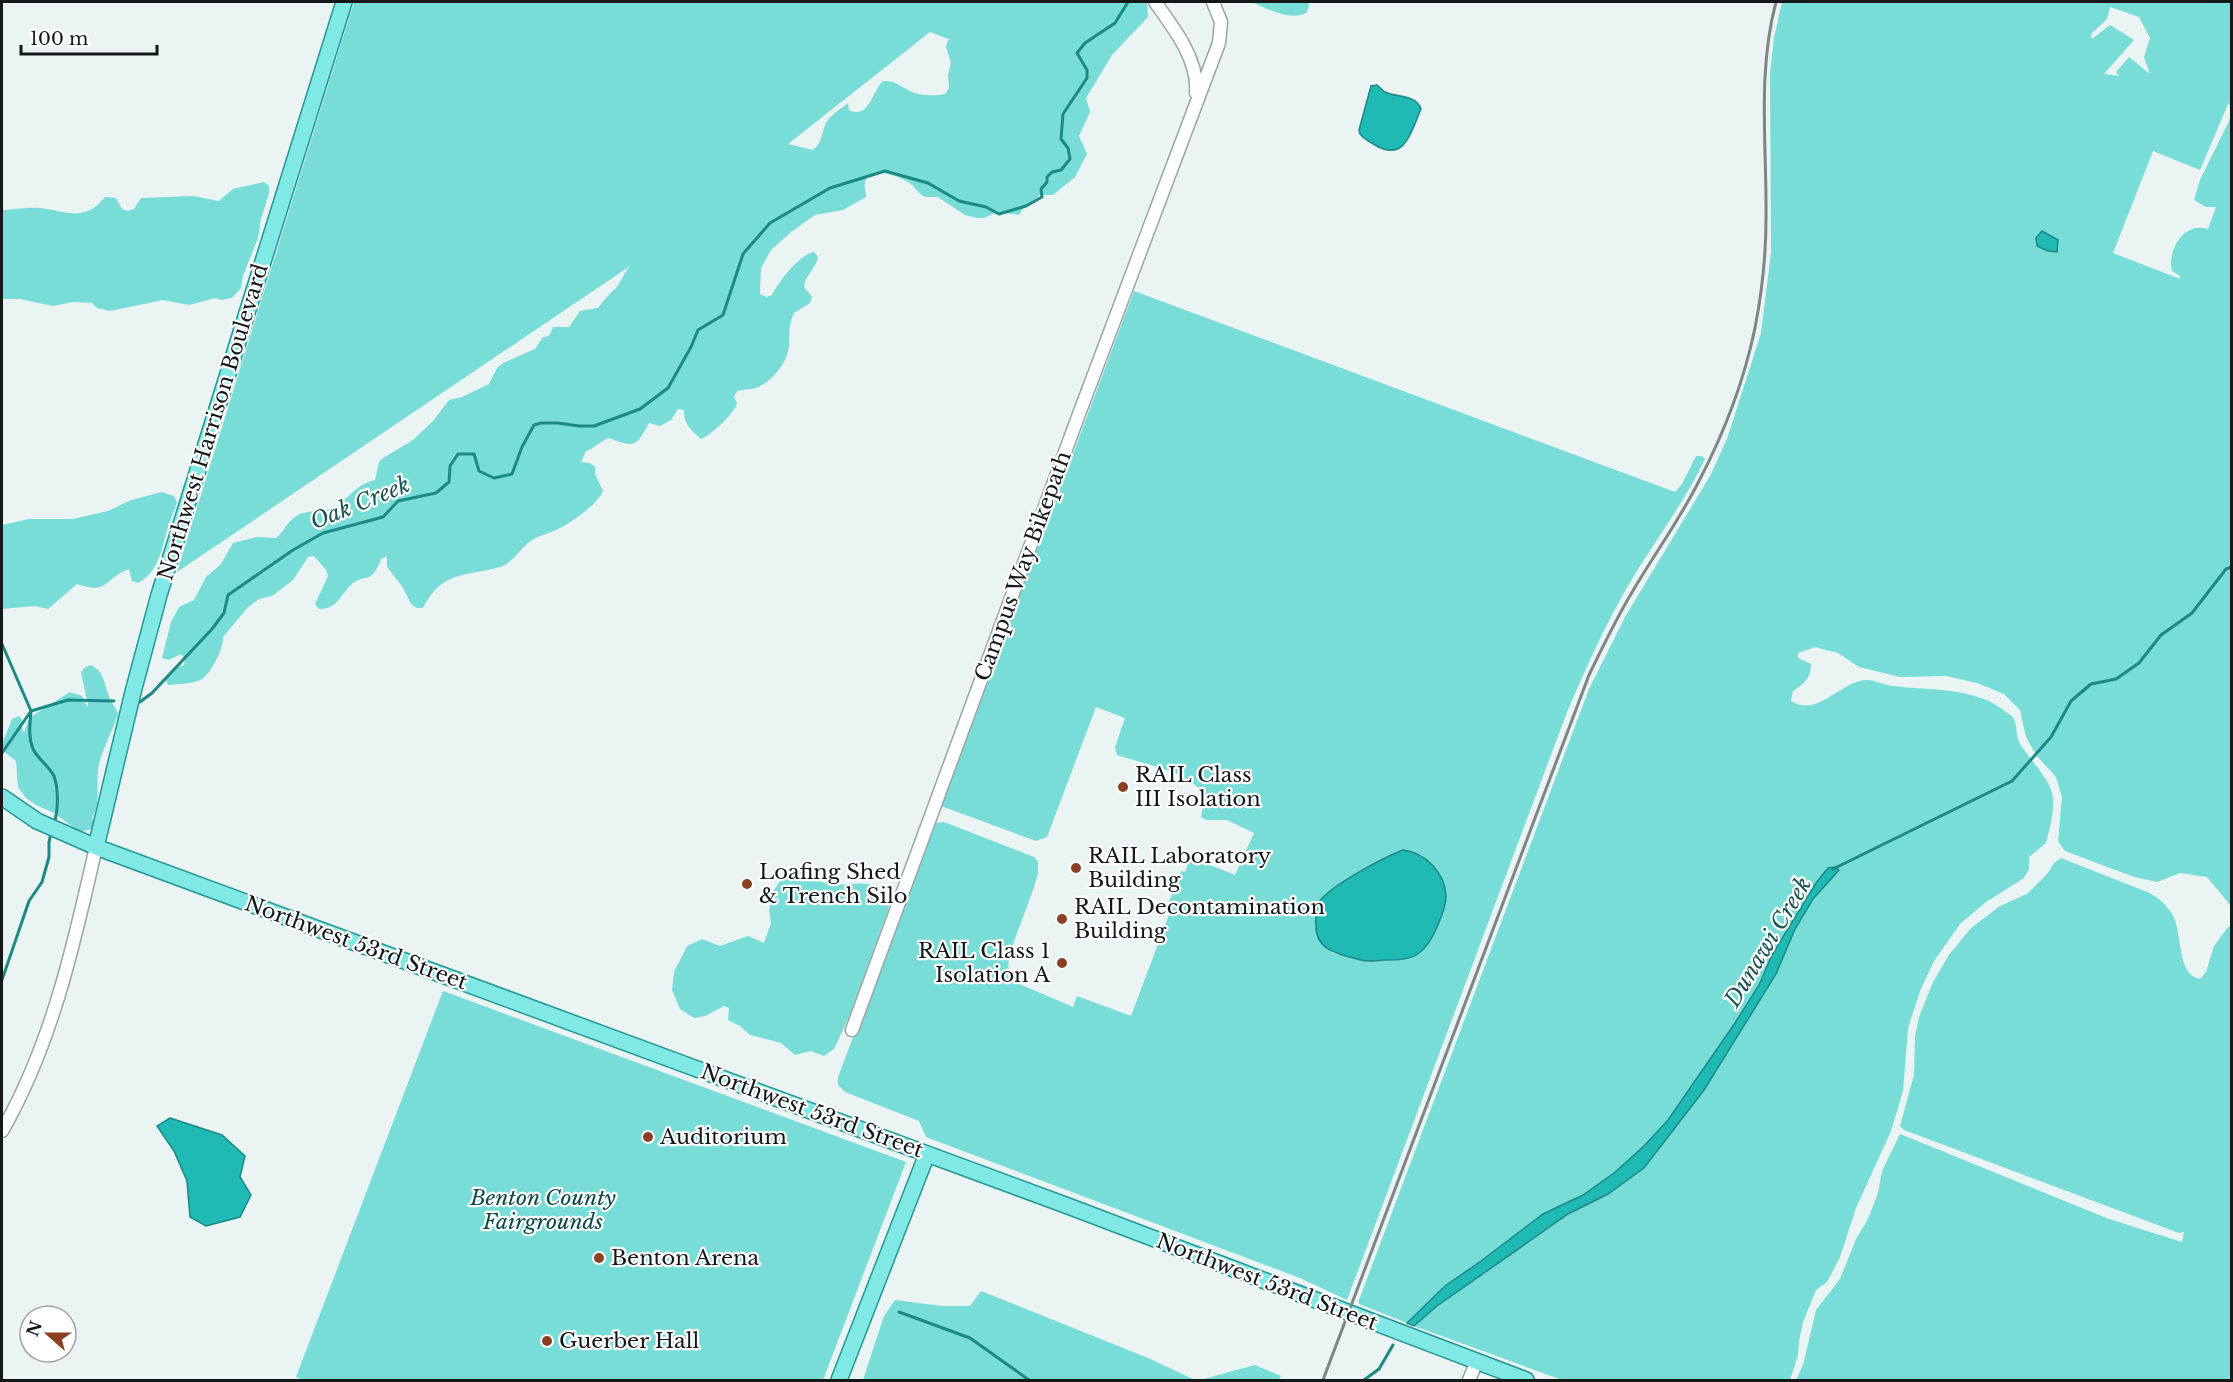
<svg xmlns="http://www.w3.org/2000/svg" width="2233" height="1382" font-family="'Libre Baskerville',serif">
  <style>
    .green { fill: #78ddd7; fill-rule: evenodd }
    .water { fill: #1fbab4; stroke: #1c8985; stroke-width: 1.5 }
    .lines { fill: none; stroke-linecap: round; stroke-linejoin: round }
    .stream { stroke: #1c8985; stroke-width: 3 }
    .minor-casing { stroke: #9ba5a4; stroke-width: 15 }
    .major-casing { stroke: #249792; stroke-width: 18 }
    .minor { stroke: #fff; stroke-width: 12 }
    .major { stroke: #81e9e5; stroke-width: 15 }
    .rail { stroke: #7e8685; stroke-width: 3 }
    .poi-dot { fill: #894121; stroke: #fff; stroke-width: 2 }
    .labels { text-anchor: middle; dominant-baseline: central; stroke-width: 4.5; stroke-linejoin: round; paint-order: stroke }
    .street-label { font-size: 21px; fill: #141817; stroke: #fff }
    .poi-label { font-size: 21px; fill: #141817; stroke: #fff; text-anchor: start }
    .park-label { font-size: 21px; font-style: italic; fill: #064744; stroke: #fff }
    .water-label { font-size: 22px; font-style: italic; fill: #195451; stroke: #fff }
  </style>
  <rect width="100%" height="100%" fill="#e9f4f3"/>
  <path class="green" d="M354,2h793l1,15 -36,38 -26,43 4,14 -11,24 8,18 -12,23 -22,18h-13l-17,14 -4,6 -22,-3 -13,6h-7l-12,-3 -27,-18h-13c-6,-3 -9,-8 -14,-13 -9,-7 -43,-20 -46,-1 -1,4 1,9 1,14l-23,13 -28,5 -24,17 -20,18 -10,18 -1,26 6,3 6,-2c7,-14 27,-40 42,-43l4,5c-2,12 -13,18 -14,30l8,10 -2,6 -16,10c-5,11 -5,20 -5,32 -1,17 -17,37 -33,43 -7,2 -13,1 -19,3l-3,6 3,6c-2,10 -27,33 -36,36 -9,-8 -18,-15 -17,-29l-6,-1 -7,11 -11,6 -11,-3c-13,24 -14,25 -40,15 -9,3 -14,10 -23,13l-5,11 9,1 5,4v7l8,17c-5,13 -32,32 -45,38 -8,4 -18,6 -26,11 -11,7 -19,23 -32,27 -35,10 -58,3 -77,41h-6l-6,-4 -9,-18 -15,-19v-11l-6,3c-10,28 -17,13 -30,26 -12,11 -13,24 -32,24l-4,-5 13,-28 -2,-6 -12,-14 -6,1 -15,23 -21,16 -13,3 -11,8 -25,30c1,11 -12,36 -21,42 -9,5 -24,5 -34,6l-2,-5c3,-10 9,-12 18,-15l1,-6 -4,-5 -12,6 -7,-2 9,-36 8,-15 15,-7 12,-23 15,-13 12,-21 24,-6 19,1c8,-6 10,-15 19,-21 10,-8 25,-4 37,-9 17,-8 23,-24 43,-28l4,-18 4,-4 30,-18 20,-19 16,-21 13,-3 27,-13 8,-16 6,-5 32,-14 8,-12 6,-1 4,-9h16l11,-16 18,-3c6,-8 11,-14 18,-20 4,-5 8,-15 14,-22l-453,306zM930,32l21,8h-3l-2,7 5,16 -3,12 1,13 -4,6c-9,2 -26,2 -35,-3 -10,-5 -15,-11 -27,-10 -11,10 -14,39 -34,29l-1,-7c-7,6 -18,12 -22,20 -5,10 -3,19 -13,27l-25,-6z
    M1252,2h56l1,5 -3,6c-17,8 -38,-4 -54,-11z
    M1782,2h449v104l-10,-7 7,5 -28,66 -47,-19 -40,102 67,26v-3l-8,-5c-5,-21 12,-50 36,-42l8,-22h-10l-12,-7 6,-20 31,-63v789l-24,-29 -27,-4 -23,9 -23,-5 -69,-26 -7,-10 4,-44 -6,-20 -20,-22 -10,-18 -6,-27 -16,-16 -27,-11 -31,-7 -46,1 -41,-10 -21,-14 -23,-6 -17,6v5l13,6c0,14 -7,20 -18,27l-2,10c27,17 50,-20 75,-21 9,0 18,5 27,6 38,5 81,0 113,26 2,2 6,3 7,6 5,7 2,18 7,26 9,14 22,27 29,41 9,17 1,41 -3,58l-17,14v12l-5,9 -38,24 -26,22 -26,37 -14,30 -12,37 -5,63 -12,40 -35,77 -16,49 -13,25 -11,8 -13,32 -4,19 -1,14 -8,25h-228l-148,-54 23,-20 131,-92 40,-20 36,-26 60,-78 72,-116 19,-45 18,-30 25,-29 -3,-3 -63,88 -13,30 -24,38 -67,97 -23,25 -31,28 -31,22 -40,19 -62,47 -36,25 -38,37 -48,-19v-4l230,-611 36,-72 85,-141 17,-37 34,-106 10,-80 -1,-180 4,-35zM2110,7l29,10 11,21 -6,19 6,17 -21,-17 -13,15 3,4 -15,-2 30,-34 -24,-15 -18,14 -1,-5 16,-15z
    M264,182l5,4v7l-8,26 -3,19 -15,38 -2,12 -9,10 -10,2 -7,-2 -26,7 -26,-5 -53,11 -13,-3 -5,-5 -19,-1 -20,4 -33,-7h-18v-89c12,0 26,-3 38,-2 26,3 45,15 65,-11l11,1 6,11 6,2 6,-2 7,-11 52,-2 26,5 14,-12z
    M1134,291l541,201 7,-8 14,-28h6l3,3c-21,44 -51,83 -76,125 -24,41 -43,84 -62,128l-220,588 -47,-22 -374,-141 -7,-16 -74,-29 -7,-7v-8l96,-254 10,-1 90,35 4,5v12l-5,16 -24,65 -1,20 7,7 58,25 4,-11 54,20 39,-104 -4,-2 15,-39 4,1 5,-15 45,18 19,-42 -27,-13h-21l-5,-3 4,-22c-19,-25 -59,-30 -88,-40l-2,-8 10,-29 -29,-11 -49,130 -11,4 -95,-35zM1443,882c5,27 -5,53 -25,72l-53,7 -33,-8 -16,-46 13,-16z
    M162,492l12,4 3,6c-3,10 -8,21 -11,32 -5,19 -9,39 -28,49l-6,-2 -3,-12c-26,10 -20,26 -52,15l-29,25 -13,-3 -33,3v-84l27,-6h44l35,-8 23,-11z
    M90,665c15,6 14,20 19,31 2,7 7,11 9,18 -5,16 -19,41 -20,57 -2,16 3,33 -6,46l2,6 -2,6 -12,3 -26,-19 -18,-8 -10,-7 -8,-11 -2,-26 -14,-11v-6l10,-25 7,-3 3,4 -1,6 3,7 5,-15 41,-26 12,4 5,11 1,-3 -7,-31 3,-5z
    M2061,858l86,34c11,5 18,11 25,22 11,18 4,61 28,65l6,-7 8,-26 14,-19 3,-1v454h-435l7,-15 13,-55 24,-31 16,-40 12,-20 10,-26 4,-22 18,-37 209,85 73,23 2,-10 -5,1 -275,-103 -4,-4 14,-51 1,-38 4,-20 14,-35 16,-27 22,-27 29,-22 27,-12 20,-20 7,-11z
    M801,869c7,5 16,12 24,14 28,6 45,-10 65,17l-2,11 -39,106 -15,32 -10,7 -13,-5 -16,4 -14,-12 -31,-8 -10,-9 -12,-6 1,-12 -5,-2 -19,10 -11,2 -14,-9 -8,-19 2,-18 13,-26 15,-7 18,7 28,-10 16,7 7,-20 -2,-13 5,-20 13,-19z
    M443,991l463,171 -83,218h-519l-8,-3z
    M981,1291l167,67 47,22h-332l21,-64 11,-16 47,6h28z
    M1255,1365l26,11 -2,4h-79z"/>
  <path class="water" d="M1377,85c3,2 5,6 8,7 12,6 31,2 36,17 -10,23 -16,54 -46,36 -5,-3 -11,-6 -15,-11l-1,-4 12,-44z
    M2042,231l16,9 -1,12 -9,-1 -11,-5 -1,-8z
    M1403,850c23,3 42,23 43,46 0,11 -5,22 -9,31 -4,10 -9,19 -18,26 -9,7 -23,7 -35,7 -7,1 -15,2 -23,0 -20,-5 -46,-9 -45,-35 0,-5 -1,-13 0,-18 6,-18 69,-50 87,-57z
    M1835,867l4,3 -26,29 -18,30 -19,45 -72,116 -60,78 -36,26 -40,20 -131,92 -23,20 -7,-3 38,-37 36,-25 62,-47 40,-19 31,-22 31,-28 23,-25 67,-97 24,-38 13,-30 44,-72 12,-15z
    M170,1118l52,17 23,21 -5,21 11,18 -11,22 -34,9 -16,-9 -3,-36 -13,-30 -17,-25z"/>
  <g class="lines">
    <path class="stream" d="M2,644l29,67 -29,42
      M140,702l12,-9 60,-64 12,-16 4,-18 65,-45 30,-17 60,-16 15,-16 38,-8 13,-11 1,-16 8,-12h16l5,17 15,7 18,-4 10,-27 12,-22 7,-2h17l21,3h15l46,-17 28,-21 23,-41 7,-17 25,-15 20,-61 27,-31 60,-35 55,-17 43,12 31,18 27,6 13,7 27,-8 16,-9 -1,-8 6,-7v-5l5,-5 9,-2 9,-11 -2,-11 -7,-9 2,-25 24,-36v-8l-10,-17 8,-10 30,-20 13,-21
      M54,824c4,-13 5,-34 0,-48 -5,-10 -16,-17 -21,-27 -5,-12 -3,-25 -2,-38l37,-11 46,1
      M1833,869l179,-88 39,-44 20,-36 20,-17 25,-5 23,-16 22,-28 31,-22 34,-44 6,-2
      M2,980l27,-79 13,-19 7,-25v-15l2,-9
      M899,1312l71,26 59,42
      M1364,1380l15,-11 14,-24"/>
    <g class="minor-casing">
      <path id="minor" d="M1155,2c18,25 44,58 41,91
        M852,1030l227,-616 140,-371 2,-21 -8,-20
        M2,1131c50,-87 72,-187 94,-284
        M1469,1380l8,-19"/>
    </g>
    <g class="major-casing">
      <path id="major" d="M2,797l35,24 59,26 972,359 458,174
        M96,847l37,-155 26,-97 185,-593
        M839,1380l88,-226"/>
    </g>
    <use href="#minor" class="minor"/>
    <use href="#major" class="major"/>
    <path class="rail" d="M1323,1380l266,-705c13,-27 26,-54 42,-81 22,-38 48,-73 68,-113 25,-48 45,-100 56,-153 7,-36 11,-73 11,-109 1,-73 -9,-146 10,-217"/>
  </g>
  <g class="poi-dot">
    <circle cx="1123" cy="787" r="6"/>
    <circle cx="1076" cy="868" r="6"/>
    <circle cx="747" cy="884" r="6"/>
    <circle cx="1062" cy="919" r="6"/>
    <circle cx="1062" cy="963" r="6"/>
    <circle cx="648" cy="1137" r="6"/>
    <circle cx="599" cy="1258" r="6"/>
    <circle cx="547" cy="1341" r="6"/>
  </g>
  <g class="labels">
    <g class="street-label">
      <text transform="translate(213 422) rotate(-73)">Northwest Harrison Boulevard</text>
      <text transform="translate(1023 566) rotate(-70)">Campus Way Bikepath</text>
      <text transform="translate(356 943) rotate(20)">Northwest 53rd Street</text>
      <text transform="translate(812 1111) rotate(20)">Northwest 53rd Street</text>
      <text transform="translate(1267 1282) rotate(21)">Northwest 53rd Street</text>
    </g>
    <g class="poi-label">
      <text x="1135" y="775">RAIL Class<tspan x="1135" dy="24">III Isolation</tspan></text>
      <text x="1088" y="856">RAIL Laboratory<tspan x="1088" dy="24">Building</tspan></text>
      <text x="759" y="872">Loafing Shed<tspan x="759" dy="24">&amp; Trench Silo</tspan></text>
      <text x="1074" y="907">RAIL Decontamination<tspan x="1074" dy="24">Building</tspan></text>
      <text x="1050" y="951" text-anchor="end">RAIL Class 1<tspan x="1050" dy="24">Isolation A</tspan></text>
      <text x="660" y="1137">Auditorium</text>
      <text x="611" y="1258">Benton Arena</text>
      <text x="559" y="1341">Guerber Hall</text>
    </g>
    <g class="park-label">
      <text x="543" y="1198">Benton County<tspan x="543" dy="24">Fairgrounds</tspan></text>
    </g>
    <g class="water-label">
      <text transform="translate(360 503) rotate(-22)">Oak Creek</text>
      <text transform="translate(1768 942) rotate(-59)">Dunawi Creek</text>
    </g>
  </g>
  <rect width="2233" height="1382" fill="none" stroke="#141817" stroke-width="6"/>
  <g transform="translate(48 1334) rotate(291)"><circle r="28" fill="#ffffff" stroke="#a1a3a2" stroke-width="1.5"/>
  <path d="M0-4.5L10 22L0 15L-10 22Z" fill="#894121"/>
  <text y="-9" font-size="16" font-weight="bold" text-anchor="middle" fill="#141817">N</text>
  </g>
  <path d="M21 45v9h136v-9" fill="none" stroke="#141817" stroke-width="3"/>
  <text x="30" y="45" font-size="18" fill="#141817" stroke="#ffffff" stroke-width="4.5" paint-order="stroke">100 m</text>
</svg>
